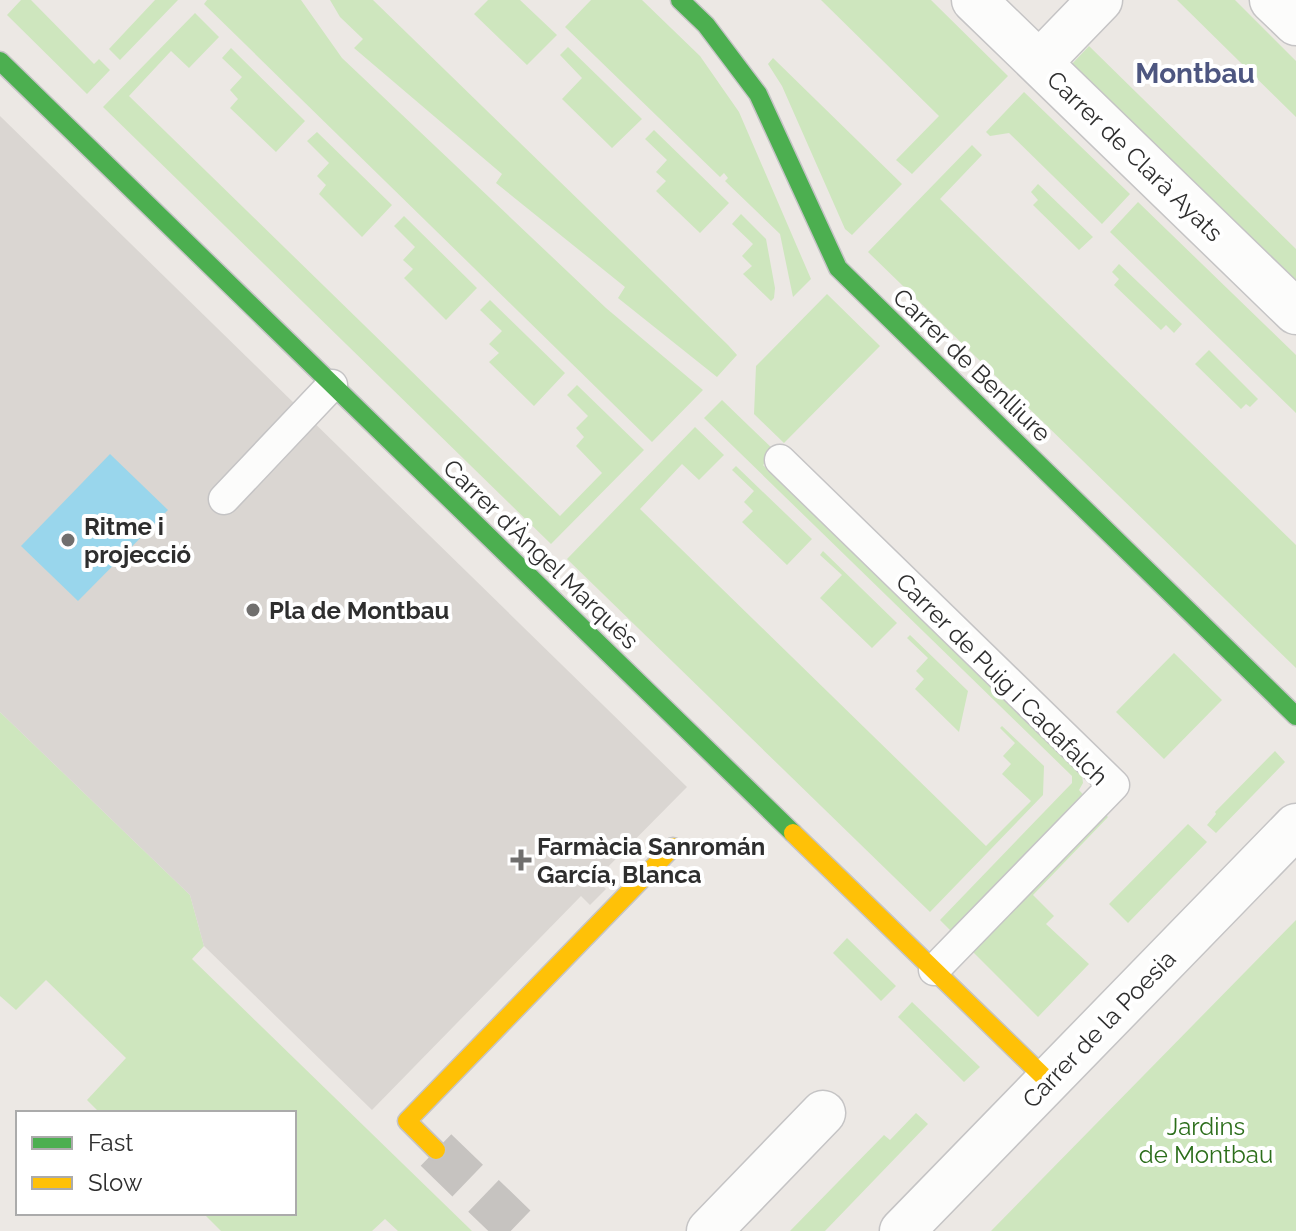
<svg xmlns="http://www.w3.org/2000/svg" width="1296" height="1231" font-family="Raleway,sans-serif">
  <style>
    .green { fill: #cee6be }
    .plaza { fill: #dad6d2 }
    .water { fill: #99d6ec }
    .lines { fill: none; stroke-linecap: round; stroke-linejoin: round }
    .secondary-tunnel { stroke: #c6c3c0; stroke-width: 44; stroke-dasharray: 44 22; stroke-linecap: butt }
    .lane-casing { stroke: #c5c4c5; stroke-width: 33 }
    .street-casing { stroke: #c5c4c5; stroke-width: 47 }
    .fast-casing { stroke: #c5c4c5; stroke-width: 21 }
    .slow-casing { stroke: #c5c4c5; stroke-width: 21 }
    .lane { stroke: #fcfcfb; stroke-width: 30 }
    .street { stroke: #fcfcfb; stroke-width: 44 }
    .fast { stroke: #4caf50; stroke-width: 18 }
    .slow { stroke: #ffc107; stroke-width: 18 }
    .poi-dot { fill: #706f6e; stroke: #fff; stroke-width: 3 }
    .labels { text-anchor: middle; dominant-baseline: central; stroke-width: 8; stroke-linejoin: round; paint-order: stroke }
    .street-label { font-size: 24px; fill: #2e2e2e; stroke: #fff }
    .poi-label { font-size: 24px; font-weight: bold; fill: #2e2e2e; stroke: #fff; text-anchor: start }
    .park-label { font-size: 24px; fill: #2c6e1b; stroke: #fff }
    .quarter-label { font-size: 28px; font-weight: bold; fill: #4d5680; stroke: #fff }
  </style>
  <rect width="100%" height="100%" fill="#ece8e4"/>
  <path class="green" d="M21,0h10l63,64 5,-5 11,11 -23,24 -80,-79z
    M155,0h23l-58,60 -11,-11z
    M207,0h94l41,58 264,250 97,82 -51,52 -448,-438z
    M330,0h43l355,345 9,10 -20,22 -99,-79 7,-11 -129,-104 6,-9 -148,-126 9,-9 -23,-22z
    M488,0h32l37,35 -30,30 -53,-51z
    M591,0h51l58,56 39,56 72,167 -18,18 -13,-63 -55,-53 3,-3 -4,-5 -4,4 -155,-150z
    M821,0h110l77,76 -96,98 -16,-14 43,-44z
    M1177,0h58l61,61v56z
    M195,13l24,24 -30,31 -18,-17 -42,45 431,420 42,-43 -26,-27 8,-9 -8,-9 12,-12 -21,-21 10,-10 67,65 -93,94 -448,-437z
    M1089,46l207,203v37l-225,-221z
    M568,47l74,72 -30,29 -50,-49 20,-21 -22,-23z
    M231,48l74,73 -29,31 -46,-44 8,-9 -8,-9 12,-13 -20,-19z
    M773,58l129,126 -50,51 -7,-6 -63,-143 -14,-22z
    M1024,92l106,102 -28,30 -93,-91 -19,3 -4,-4z
    M654,130l75,73 -29,30 -44,-42 10,-10 -10,-9 11,-12 -22,-21z
    M317,132l75,73 -30,32 -43,-43 7,-9 -9,-9 12,-13 -22,-22z
    M972,145l10,10 -42,44 356,346v123l-428,-416z
    M1038,184l55,53 -14,13 -46,-45 5,-5 -7,-8z
    M1138,202l158,153v58l-186,-181z
    M741,214l25,25 9,49 -1,10 -3,3 -28,-27 9,-8 -10,-10 11,-12 -21,-20z
    M404,216l73,72 -31,32 -42,-42 9,-9 -10,-9 12,-13 -21,-21z
    M1119,264l63,60 -8,9 -8,-8 -5,5 -47,-45 5,-6 -7,-7z
    M827,294l53,52 -96,97 -30,-29 2,-48z
    M490,300l75,73 -31,33 -45,-44 10,-9 -10,-9 13,-13 -22,-21z
    M1209,350l49,49 -8,8 -4,-3 -5,5 -46,-45z
    M722,400l54,52 -13,13 319,310 1,8 -4,7 8,9 -132,136 -15,-15 132,-137v-7l-368,-358z
    M695,427l29,28 -25,25 -17,-16 -42,45 346,337 45,-45 -29,-27 9,-10 -8,-8 12,-13 -15,-15 2,-2 42,40 -1,29 -113,117 -363,-353z
    M736,466l76,73 -25,26 -45,-43 11,-11 -9,-9 10,-11 -22,-21z
    M823,551l74,72 -25,25 -52,-50 22,-23 -22,-20z
    M910,635l58,56 -9,41 -44,-43 9,-10 -8,-8 12,-13 -21,-20z
    M1174,653l48,47 -58,59 -48,-47z
    M0,712l190,183 14,51 -12,13 280,272h-74l-13,-12 -13,12h-151l-18,-18h91v-100h-194l-13,-13 39,-42 -80,-78 -30,30 -16,-14z
    M1275,751l10,11 -69,71 -9,-8 9,-11 -1,-2z
    M1104,813l4,4 -75,78 21,21 -8,8 43,40 -51,53 -67,-67z
    M1188,824l19,18 -79,81 -19,-19z
    M1296,920v311h-305z
    M847,938l49,48 -15,15 -48,-48z
    M912,1002l68,65 -16,15 -66,-65z
    M916,1113l12,11 -103,107h-35l94,-96 6,5z"/>
  <path class="plaza" d="M0,116l687,671 -91,92 10,10 -16,16 -9,-9 -209,214 -168,-164 -14,-51 -190,-183z"/>
  <path class="water" d="M110,454l58,56 -90,91 -57,-55z"/>
  <g class="lines">
    <path class="secondary-tunnel" d="M436,1150l84,81"/>
    <g class="lane-casing">
      <path id="lane" d="M780,460l334,325 -180,185
        M224,499l108,-114"/>
    </g>
    <g class="street-casing">
      <path id="street" d="M974,0l322,312
        M1272,0l24,23
        M1039,63l61,-63
        M709,1231l114,-118
        M902,1231l394,-405"/>
    </g>
    <g class="fast-casing">
      <path id="fast" d="M680,0l26,25 52,69 80,174 458,448
        M0,61l793,772"/>
    </g>
    <g class="slow-casing">
      <path id="slow" d="M793,833l255,248
        M436,1150l-29,-29 266,-274"/>
    </g>
    <use href="#lane" class="lane"/>
    <use href="#street" class="street"/>
    <use href="#fast" class="fast"/>
    <use href="#slow" class="slow"/>
  </g>
  <g class="poi-dot">
    <circle cx="68" cy="540" r="8"/>
    <circle cx="253" cy="610" r="8"/>
    <path d="M517 848h8v8h8v8h-8v8h-8v-8h-8v-8h8z"/>
  </g>
  <g class="labels">
    <g class="street-label">
      <text transform="translate(1135 156) rotate(44)">Carrer de Clarà Ayats</text>
      <text transform="translate(972 365) rotate(44)">Carrer de Benlliure</text>
      <text transform="translate(541 554) rotate(44)">Carrer d'Àngel Marquès</text>
      <text transform="translate(1002 679) rotate(45)">Carrer de Puig i Cadafalch</text>
      <text transform="translate(1099 1029) rotate(-46)">Carrer de la Poesia</text>
    </g>
    <g class="poi-label">
      <text x="84" y="526">Ritme i<tspan x="84" dy="28">projecció</tspan></text>
      <text x="269" y="610">Pla de Montbau</text>
      <text x="537" y="846">Farmàcia Sanromán<tspan x="537" dy="28">García, Blanca</tspan></text>
    </g>
    <g class="park-label">
      <text x="1206" y="1126">Jardins<tspan x="1206" dy="28">de Montbau</tspan></text>
    </g>
    <g class="quarter-label">
      <text x="1195" y="73">Montbau</text>
    </g>
  </g>
  <rect x="16" y="1111" width="280" height="104" fill="#ffffff" stroke="#ababab" stroke-width="2"/>
  <rect x="32" y="1137" width="40" height="12" fill="#4caf50" stroke="#ababab" stroke-width="2"/>
  <text x="88" y="1151" font-size="24" fill="#2e2e2e">Fast</text>
  <rect x="32" y="1177" width="40" height="12" fill="#ffc107" stroke="#ababab" stroke-width="2"/>
  <text x="88" y="1191" font-size="24" fill="#2e2e2e">Slow</text>
</svg>
